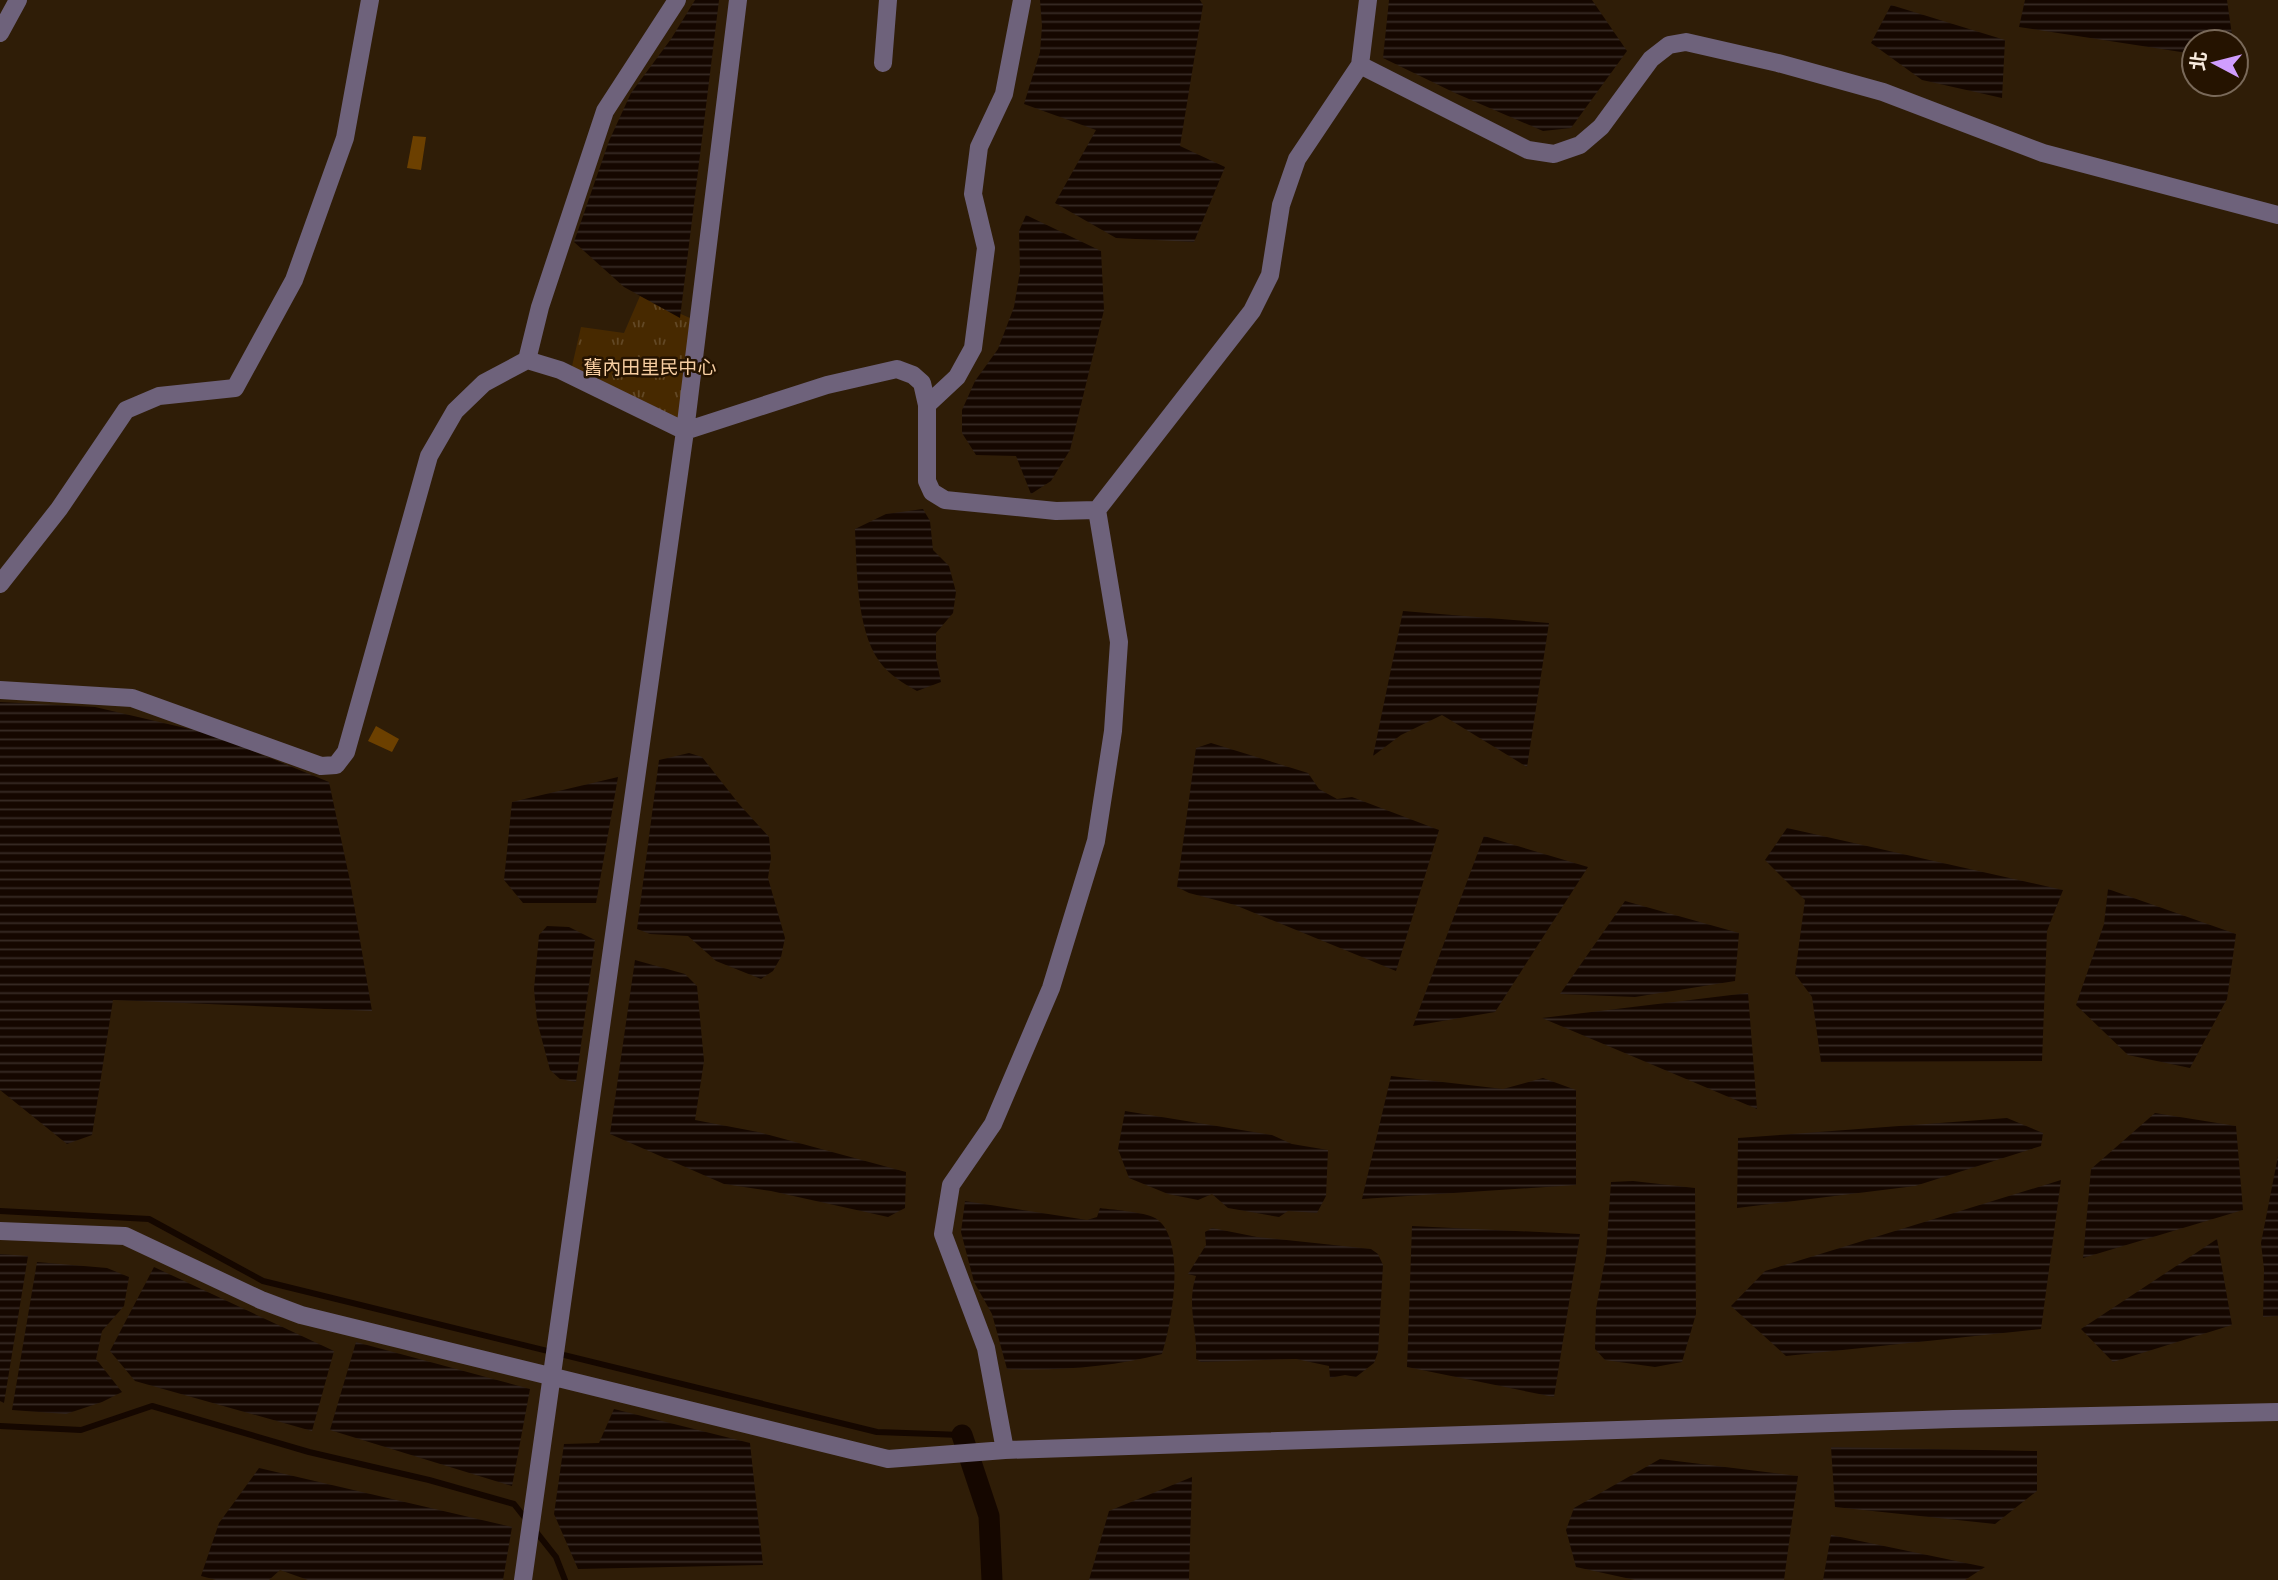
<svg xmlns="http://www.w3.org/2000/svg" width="2278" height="1580" font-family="'DM Sans','Noto Sans TC',sans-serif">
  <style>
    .park { fill: url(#park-tufts) }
    .water { fill: url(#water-rules) }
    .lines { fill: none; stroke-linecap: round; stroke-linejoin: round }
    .stream { stroke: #150700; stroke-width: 6 }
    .canal { stroke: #150700; stroke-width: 21 }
    .building { fill: #6c4000 }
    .minor { stroke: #6e627b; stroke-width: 18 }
    .labels { text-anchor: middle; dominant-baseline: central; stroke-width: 5; stroke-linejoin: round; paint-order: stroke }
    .park-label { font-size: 19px; fill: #f6cda1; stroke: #251300 }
  </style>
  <defs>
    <pattern id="park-tufts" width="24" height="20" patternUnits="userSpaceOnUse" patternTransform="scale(1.75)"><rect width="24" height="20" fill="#472900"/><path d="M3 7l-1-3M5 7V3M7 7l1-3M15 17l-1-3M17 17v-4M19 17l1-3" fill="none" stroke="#624825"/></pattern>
    <pattern id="water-rules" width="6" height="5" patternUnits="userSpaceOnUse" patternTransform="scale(1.75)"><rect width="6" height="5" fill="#150700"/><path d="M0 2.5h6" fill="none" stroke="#382b25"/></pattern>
  </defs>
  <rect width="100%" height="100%" fill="#2f1d07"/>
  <path class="park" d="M640,296l59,26 -14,109 -115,-56 11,-48 43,6z"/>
  <path class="water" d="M695,0h24l-39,318 -56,-31 -50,-45 35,-101 22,-48 40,-54z
    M1040,0h160l3,5 -23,141 45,21 -31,75 -78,-4 -61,-35 41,-73 -72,-26 16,-52 2,-26z
    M1389,0h203l35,51 -56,77 -28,3 -88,-38 -72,-35z
    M2025,0h202l6,42h-39v12l-175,-27z
    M1891,5l114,35 -3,58 -80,-18 -51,-37z
    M1026,215l75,36 3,59 -34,140 -19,31 -20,13 -15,-38 -40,-1 -14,-22v-23l13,-29 23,-32 16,-42 6,-36 -1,-40z
    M923,509l7,12 3,29 16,16 7,26 -3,21 -17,20v25l5,24 -24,9c-14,-8 -28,-16 -38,-30 -23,-33 -22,-92 -24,-132l31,-15z
    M1403,611l146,12 -22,144 -85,-52 -41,20 -28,21z
    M0,702l95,5 116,27 118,48 21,99 22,130 -259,-11 -21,135 -25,9 -67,-54z
    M1211,743l97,30 11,16 18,10 15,-2 87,33 -43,141 -161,-66 -46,-12 -12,-6 19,-139z
    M689,753l13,4 37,47 30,33 2,21 -3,20 17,60 -4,19 -8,14 -12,8 -45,-18 -28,-25 -38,-2 -13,-5 22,-169z
    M618,777l-22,126h-73l-19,-23 8,-78z
    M1787,828l276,62 -16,41 -5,130 -221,1 -9,-65 -17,-23 10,-74 -40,-40z
    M1484,836l104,31 -93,145 -82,14z
    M2108,889l128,45 -9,65 -37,69 -62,-13 -52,-50 28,-81z
    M1625,901l114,32 -4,48 -100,16 -75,-3z
    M547,926l22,1 26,13 -19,142 -16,-3 -10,-9 -13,-49 -3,-32 5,-54z
    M635,960l50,14 12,12 7,75 -9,59 63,12 148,40 -1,36 -17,9 -117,-26 -47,-7 -114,-50z
    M1748,993l9,116 -215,-91z
    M1391,1076l112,13 40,-11 33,12v95l-214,14z
    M1125,1111l147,24 20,9 36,6 -2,46 -9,17 -29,-2 -9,6 -51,-9 -16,-14 -14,6 -30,-6 -39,-16 -11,-29z
    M2155,1113l81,13 7,84 -160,48 8,-89z
    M2007,1118l36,15 -2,13 -126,40 -178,22 1,-70z
    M2278,1156v160l-15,1 1,-48 -3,-26z
    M2061,1180l-20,149 -255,27 -55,-50 34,-35z
    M1633,1181l62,7 1,126 -14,48 -27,5 -50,-7 -10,-11 1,-40 10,-55 5,-72z
    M965,1201l122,19 10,-3 3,-9c14,2 49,4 58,12 28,22 14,103 4,134 -50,13 -103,17 -155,15l-15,-55 -18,-32 -13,-50z
    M1412,1226l168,8 -26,163 -147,-30z
    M1212,1228l45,9 114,12 7,5 5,11 -5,87 -4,11 -18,14 -11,-2 -15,3 -1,-12 -33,-7 -95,3 -5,-3c2,-29 -10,-54 0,-83l-8,-2 18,-29 -1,-13z
    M2217,1239l15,86 -119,37 -32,-33z
    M0,1254l28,2 -24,147 -4,-2z
    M37,1262l70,6 22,9 -5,29 -22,25 -6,28 26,33 -20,10 -36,12 -54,-4z
    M154,1267l180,84 -22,80 -177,-50 -25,-30z
    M356,1342l174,47 -18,97 -182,-56z
    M614,1409l136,34 13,122 -185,4 -24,-55 10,-70 35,-1z
    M1831,1447l206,4v40l-42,33 -160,-17z
    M1660,1459l138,17 -14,104h-149l-59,-13 -10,-37 8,-22z
    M259,1468l253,59 -9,53h-195l-28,-10 -11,10h-53l-15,-4 18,-53z
    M1192,1477l-3,103h-100l20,-69z
    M1831,1535l154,32 -20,13h-142z"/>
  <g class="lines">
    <path class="stream" d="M0,1211l149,8 114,62 614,151 85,3
      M0,1426l81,4 71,-24 157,46 120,28 85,24 42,53 9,23"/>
    <path class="canal" d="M962,1435l27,81 3,64"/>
  </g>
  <path class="building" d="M413,136l13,1 -5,33 -14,-2z
    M376,726l23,13 -7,13 -24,-11z"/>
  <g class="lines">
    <path class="minor" d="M0,33l18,-33
      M883,63l5,-63
      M1360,65l168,85 26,4 26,-9 21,-18 50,-68 18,-14 17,-3 92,21 105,29 160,61 235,62
      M527,360l13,-53 65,-196 72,-111
      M927,405l30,-28 16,-29 13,-100 -13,-54 6,-47 25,-53 18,-94
      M0,584l59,-75 67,-99 33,-14 76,-8 59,-108 51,-142 25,-138
      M0,690l132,8 189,68 15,-1 10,-13 83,-296 26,-45 29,-28 43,-23 33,10 125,61 142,-46 70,-16 16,6 9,8 5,22v76l5,11 13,8 111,11 41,-1
      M0,1231l125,5 136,64 40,15 587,144 117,-9 948,-31 325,-7
      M1005,1450l-19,-102 -43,-114 8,-49 42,-61 58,-136 45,-147 17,-110 6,-89 -22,-132 155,-199 18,-36 11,-70 16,-46 63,-94 8,-65
      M523,1580l162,-1149 53,-431"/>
  </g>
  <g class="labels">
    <g class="park-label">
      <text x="650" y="367">舊內田里民中心</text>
    </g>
  </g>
  <g transform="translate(2215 63) rotate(277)"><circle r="33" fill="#251300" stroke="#796959" stroke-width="2"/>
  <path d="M0-5L12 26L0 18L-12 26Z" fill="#d09dfe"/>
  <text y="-10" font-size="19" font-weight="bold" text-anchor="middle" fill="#f8ebde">北</text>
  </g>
</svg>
